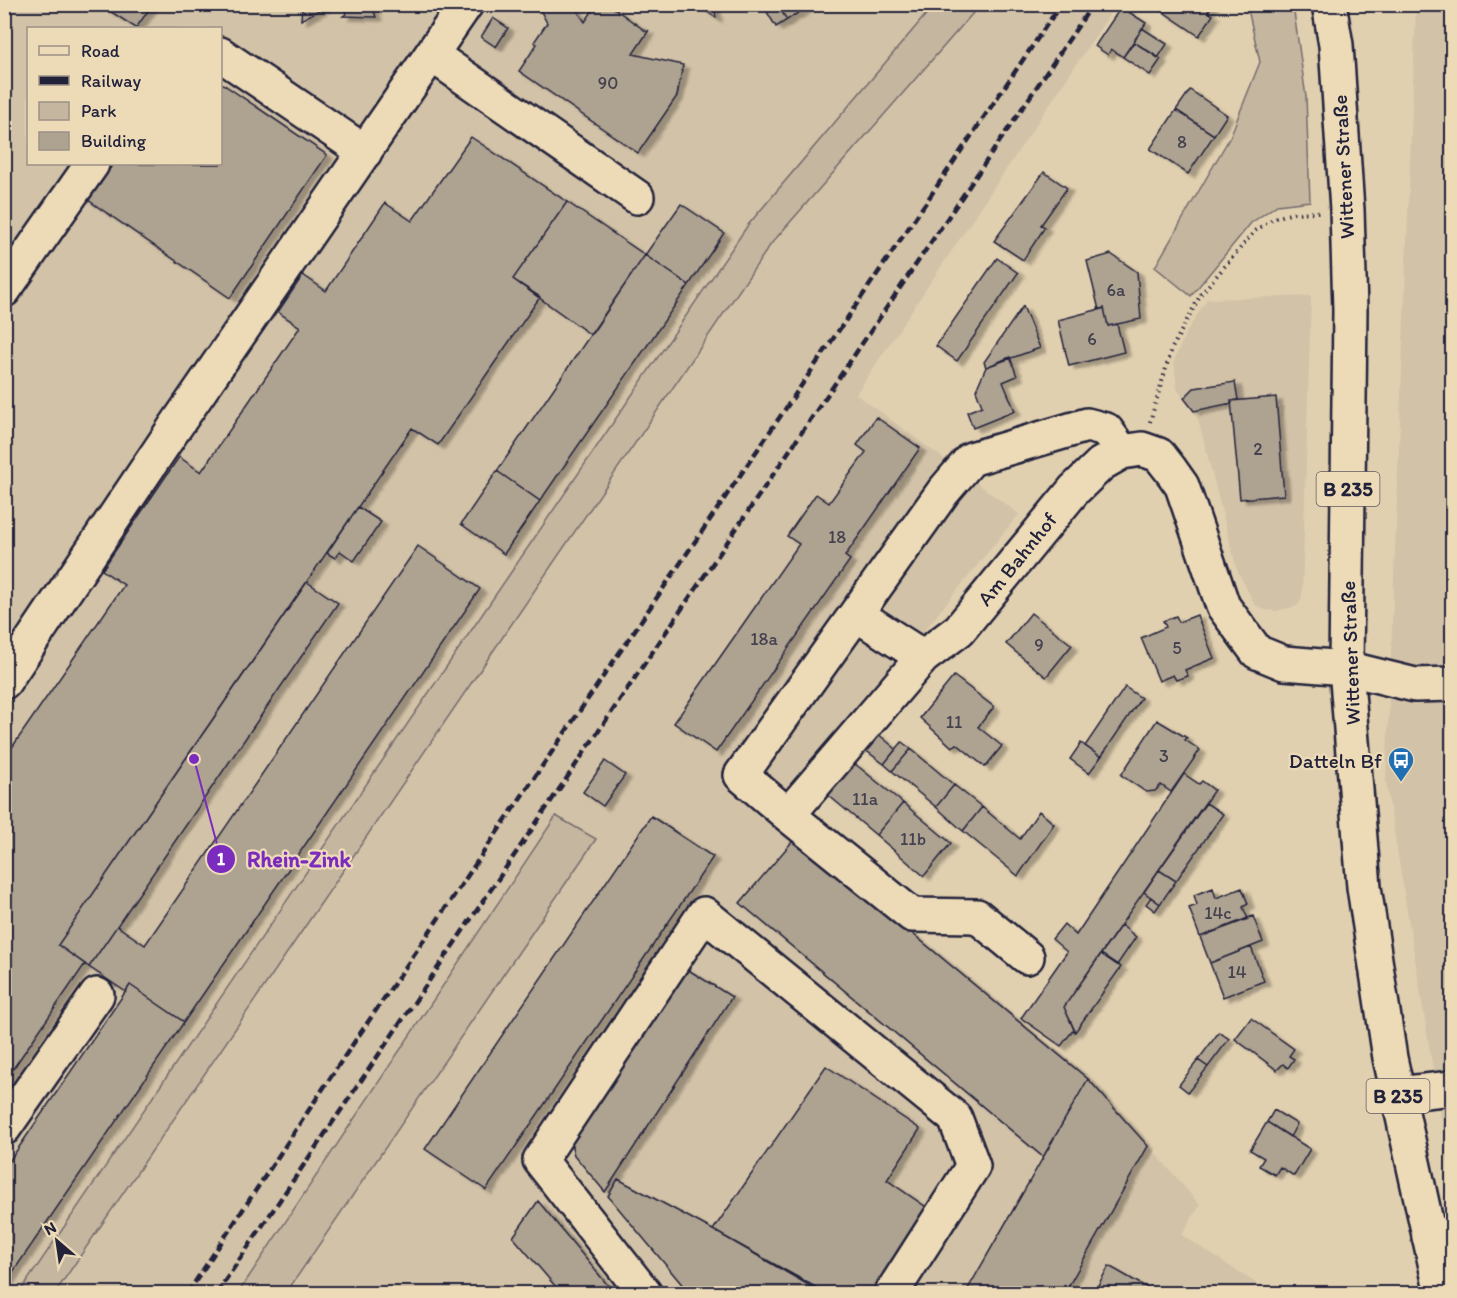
<svg xmlns="http://www.w3.org/2000/svg" width="1457" height="1298" font-family="Itim,sans-serif">
  <style>
    .built { fill: #d2c2a7; fill-rule: evenodd }
    .green { fill: #c5b69f; stroke: #746c6d; stroke-width: 1.5 }
    .building { fill: #aea291; stroke: #22223b; stroke-width: 1.5; filter: url(#shadow) }
    .lines { fill: none; stroke-linecap: round; stroke-linejoin: round }
    .minor-casing { stroke: #22223b; stroke-width: 38 }
    .major-casing { stroke: #22223b; stroke-width: 38 }
    .path { stroke: #22223b; stroke-width: 4; stroke-dasharray: 1.5 4.5; stroke-linecap: butt }
    .minor { stroke: #eddbb8; stroke-width: 33 }
    .major { stroke: #eddbb8; stroke-width: 33 }
    .rail { stroke: #22223b; stroke-width: 4.5; stroke-dasharray: 9 4.5; stroke-linecap: butt }
    .labels { text-anchor: middle; dominant-baseline: central; stroke-width: 4.5; stroke-linejoin: round; paint-order: stroke }
    .number-label { font-size: 18px; fill: #454250 }
    .shield { fill: #eddbb8; stroke: #5f5a60; stroke-width: 1.5 }
    .shield-label { font-size: 20px; font-weight: bold; fill: #22223b }
    .street-label { font-size: 21px; fill: #22223b; stroke: #eddbb8 }
    .poi-label { font-size: 21px; fill: #22223b; stroke: #eddbb8; text-anchor: end }
    .leader { fill: none; stroke: #7b2cbf; stroke-width: 2 }
    .callout-dot { fill: #7b2cbf; stroke: #eddbb8; stroke-width: 2 }
    .mark-label { font-size: 18px; text-anchor: middle; font-weight: bold; fill: #fff }
    .callout-label { font-size: 22px; text-anchor: middle; font-weight: bold; fill: #7b2cbf; stroke: #eddbb8; stroke-width: 4.5; stroke-linejoin: round; paint-order: stroke }
  </style>
  <defs>
    <filter id="shadow"><feDropShadow dx="6" dy="4" stdDeviation="1.5" flood-color="#0004"/></filter>
  </defs>
  <rect width="100%" height="100%" fill="#e1d0b0"/>
  <filter id="ink" filterUnits="userSpaceOnUse"><feTurbulence type="fractalNoise" baseFrequency=".0167" numOctaves="2"/><feDisplacementMap in="SourceGraphic" scale="12" xChannelSelector="R" yChannelSelector="G"/><feConvolveMatrix kernelMatrix="1 2 1 2 8 2 1 2 1" color-interpolation-filters="sRGB"/></filter>
  <g filter="url(#ink)">
    <path class="built" d="M5,5l928,1 -185,219 -729,1068 -14,1zM28,28h192v136h-192z
      M980,5h136l-260,389 163,120 -246,303 317,260 110,128 -18,30 89,58h-985l79,-119 191,-358 -318,477 -183,1 716,-1050z
      M1416,5h36v1180l-66,-402z
      M1311,296l-9,302 -5,8 -21,5 -11,-1 -10,-5 -18,-35 -39,-151 -21,-30 -3,-28 10,-25 23,-37z"/>
    <path class="green" d="M934,5h46l-209,239 -716,1049h-36l729,-1068z
      M1247,5h46l13,92 4,104 -33,4 -26,18 -60,73 -36,-29 75,-130 30,-75z
      M556,816l40,23 -310,454h-48z"/>
    <path class="building" d="M99,4h54l-17,24z
      M302,4h28l-29,16z
      M343,4h28l5,13 -33,-1 3,-2z
      M537,4h39l-2,2 11,16 12,-18h11l39,28 2,-2 -16,24 50,11 -6,31 -39,57 -119,-82 18,-27 -3,-2 13,-19z
      M696,4h18l2,14z
      M768,4h9l10,16 -11,7 -12,-20z
      M777,4h35l-25,16z
      M1167,4h46l-5,8 5,3 -14,21 -37,-25z
      M1121,7l25,16 -23,34 -12,-8 -3,6 -13,-9z
      M493,18l15,10 -12,19 -15,-10z
      M1142,28l25,16 -9,14 -24,-16z
      M1134,42l27,17 -11,16 -27,-18z
      M220,82l107,73 -97,143 -142,-98 25,-36h107z
      M1190,90l37,25 -13,20 -38,-25z
      M1176,110l38,25 -26,39 -38,-25z
      M471,137l96,65 -54,77 27,18 -102,148 -26,-17 -354,517 27,19 -81,118v-323l120,-174 -22,-15 77,-113 22,15 99,-145 -22,-15 25,-37 23,16 59,-88 27,18z
      M1044,172l23,16 -26,37 4,2 -22,33 -29,-19z
      M567,202l78,53 -54,80 -78,-56z
      M681,204l43,29 -35,52 -44,-30z
      M1111,254l26,18 4,47 -33,7 -4,-18 -5,2 -12,-49z
      M645,255l44,30 -149,216 -43,-30z
      M997,258l21,15 -61,88 -21,-15z
      M1023,306l17,42 -54,19 -2,-5z
      M1104,308l4,18 9,-2 7,28 -55,14 -11,-46z
      M1010,357l7,19 -14,6 12,29 -42,17 -6,-16 15,-6 -6,-16 10,-23z
      M1235,382l3,18 -7,1 1,2 -38,8 -10,-13 10,-10z
      M1276,397l8,98 -44,4 -9,-98z
      M876,417l44,31 -75,108 5,4 -134,192 -42,-29 125,-179 -12,-8 29,-42 13,9 37,-51 -9,-7z
      M497,471l43,30 -36,53 -43,-30z
      M358,507l23,15 -27,39 -14,-10 -5,7 -8,-5z
      M418,546l62,43 -296,433 -54,-37 -4,7 -37,-25 28,-41 28,19z
      M307,582l31,21 -249,364 -31,-22z
      M1031,613l41,32 -26,32 -40,-33z
      M1197,615l17,43 -29,12 3,6 -12,4 -3,-5 -14,6 -18,-43 25,-11 -3,-6 13,-5 3,6z
      M954,676l40,31 -16,20 24,19 -17,21 -28,-23 -5,3 -32,-29z
      M1125,687l16,11 -40,59 -16,-11z
      M1157,720l30,18 -2,2 15,10 -29,42 -10,-7 -6,6 -9,1 -25,-17z
      M877,733l19,16 -12,15 -20,-15z
      M902,742l9,7 -19,22 -8,-7z
      M1081,743l20,14 -12,16 -19,-14z
      M911,749l43,36 -18,22 -44,-36z
      M605,761l20,14 -22,31 -20,-14z
      M854,763l49,40 -27,32 -48,-40z
      M1184,774l15,10 3,-3 12,9 -150,217 10,22 -13,17 -40,-28 46,-66 -15,-13 12,-15 12,11z
      M954,785l28,22 -19,24 -27,-24z
      M903,803l48,40 -27,33 -48,-41z
      M1206,803l17,11 -47,67 -17,-11z
      M982,807l38,32 19,-28 15,13 -36,52 -55,-45z
      M651,816l62,41 -227,333 -61,-41z
      M796,837l292,242 -45,78 -303,-254z
      M1159,870l17,11 -16,23 -16,-12z
      M1213,888l3,10 26,-10 6,16 -5,3 5,12 -48,18 -11,-29 8,-3 -3,-10z
      M1151,897l9,7 -5,7 -9,-7z
      M1253,916l10,26 -53,21 -10,-26z
      M1121,925l15,12 -19,28 -16,-11z
      M1251,947l13,34 -41,16 -13,-34z
      M1101,954l20,13 -46,65 -11,-25z
      M682,966l50,31 -127,195 -31,-37 -4,-16z
      M130,985l54,37 -180,263v-116z
      M1251,1018l43,31 -5,7 5,3 -6,9 -5,-4 -6,6 -42,-31z
      M1219,1032l10,7 -21,28 -10,-7z
      M1198,1060l10,7 -20,25 -9,-7z
      M826,1066l94,63 -33,51 45,31 -58,83h-46l-115,-64z
      M1088,1079l60,67 -84,148h-99z
      M1274,1110l23,14 -7,13 -23,-15z
      M1267,1122l43,27 -16,27 -14,-9 -5,8 -16,-9 5,-8 -14,-8z
      M618,1179l95,51 111,64h-134l-82,-98z
      M538,1201l77,93h-53l-49,-57z
      M1109,1266l49,28h-65z"/>
    <g class="lines">
      <g class="minor-casing">
        <path id="minor" d="M220,54l145,98
          M432,55l205,142
          M4,290l88,-126
          M856,614l67,43
          M4,682l169,-252 293,-426
          M788,815l-47,-40 202,-283 28,-33 116,-34 19,5 16,22
          M1027,957l-50,-41 -65,-1 -124,-100 135,-158 36,-27 115,-140 27,-26 21,-12 20,-3 17,6 11,14 12,17 41,120 34,46 27,11 62,5 69,17 37,-1
          M1398,1094l54,-6
          M4,1128l93,-133
          M1429,1237l23,-4
          M645,1294l-105,-134 164,-246 251,204 18,48 -82,128"/>
      </g>
      <g class="major-casing">
        <path id="major" d="M1329,4l7,41 11,165 3,100 -4,358 18,219 26,171 52,236"/>
      </g>
      <path class="path" d="M1150,422l22,-74 29,-54 54,-63 19,-13 20,-5 25,-1"/>
      <use href="#minor" class="minor"/>
      <use href="#major" class="major"/>
      <path class="rail" d="M187,1294l151,-228 723,-1062
        M216,1294l877,-1290"/>
    </g>
  </g>
  <defs>
    <g id="bus-pin" transform="scale(1.35)"><path d="M0 17L-7.5 6A9.5 9.5 0 1 1 7.5 6Z" fill="#1f6fb2" stroke="#eddbb8"/><path d="M-5-6H5V4H4V6H2V4H-2V6H-4V4H-5ZM-3.5-4V0h7V-4ZM-3.5 1.2v1.5H-2V1.2ZM2 1.2v1.5H3.5V1.2Z" fill="#fff"/></g>
  </defs>
  <g fill-rule="evenodd">
    <use href="#bus-pin" x="1401" y="760"/>
  </g>
  <g class="labels">
    <g class="number-label">
      <text x="608" y="83">90</text>
      <text x="1182" y="142">8</text>
      <text x="1116" y="290">6a</text>
      <text x="1092" y="339">6</text>
      <text x="1258" y="449">2</text>
      <text x="837" y="537">18</text>
      <text x="764" y="639">18a</text>
      <text x="1039" y="645">9</text>
      <text x="1177" y="648">5</text>
      <text x="954" y="722">11</text>
      <text x="1164" y="756">3</text>
      <text x="865" y="799">11a</text>
      <text x="913" y="839">11b</text>
      <text x="1218" y="913">14c</text>
      <text x="1237" y="972">14</text>
    </g>
    <g class="shield">
      <rect x="1316.5" y="472" width="63" height="34" rx="4.5"/>
      <rect x="1366.5" y="1079" width="63" height="34" rx="4.5"/>
    </g>
    <g class="shield-label">
      <text x="1348" y="489">B 235</text>
      <text x="1398" y="1096">B 235</text>
    </g>
    <g class="street-label">
      <text transform="translate(1343 167) rotate(-93)">Wittener Straße</text>
      <text transform="translate(1017 559) rotate(-51)">Am Bahnhof</text>
      <text transform="translate(1350 653) rotate(-92)">Wittener Straße</text>
    </g>
    <g class="poi-label">
      <text x="1382" y="760">Datteln Bf</text>
    </g>
  </g>
  <path class="leader" d="M194 759L221 859"/>
  <g class="callout-dot">
    <circle cx="194" cy="759" r="6"/>
    <circle cx="221" cy="859" r="15"/>
  </g>
  <g class="mark-label">
    <text x="221" y="865">1</text>
  </g>
  <g class="callout-label">
    <text x="299" y="867">Rhein-Zink</text>
  </g>
  <rect width="1457" height="1298" fill="none" stroke="#eddbb8" stroke-width="24"/>
  <rect x="12" y="12" width="1433" height="1274" fill="none" stroke="#22223b" stroke-width="2" filter="url(#ink)"/>
  <rect x="27" y="27" width="195" height="138" fill="#eddbb8" stroke="#9c9186" stroke-width="1.5"/>
  <rect x="39" y="46" width="30" height="9" fill="#eddbb8" stroke="#9c9186" stroke-width="1.5"/>
  <text x="81" y="57" font-size="18" fill="#22223b">Road</text>
  <rect x="39" y="76" width="30" height="9" fill="#22223b" stroke="#9c9186" stroke-width="1.5"/>
  <text x="81" y="87" font-size="18" fill="#22223b">Railway</text>
  <rect x="39" y="102" width="30" height="18" fill="#c5b69f" stroke="#9c9186" stroke-width="1.5"/>
  <text x="81" y="117" font-size="18" fill="#22223b">Park</text>
  <rect x="39" y="132" width="30" height="18" fill="#aea291" stroke="#9c9186" stroke-width="1.5"/>
  <text x="81" y="147" font-size="18" fill="#22223b">Building</text>
  <g transform="translate(57 1241) rotate(331)" stroke="#eddbb8" stroke-width="4.5" paint-order="stroke">
  <path d="M0-4.5L10 22L0 15L-10 22Z" fill="#22223b"/>
  <text y="-9" font-size="16" font-weight="bold" text-anchor="middle" fill="#22223b">N</text>
  </g>
</svg>
